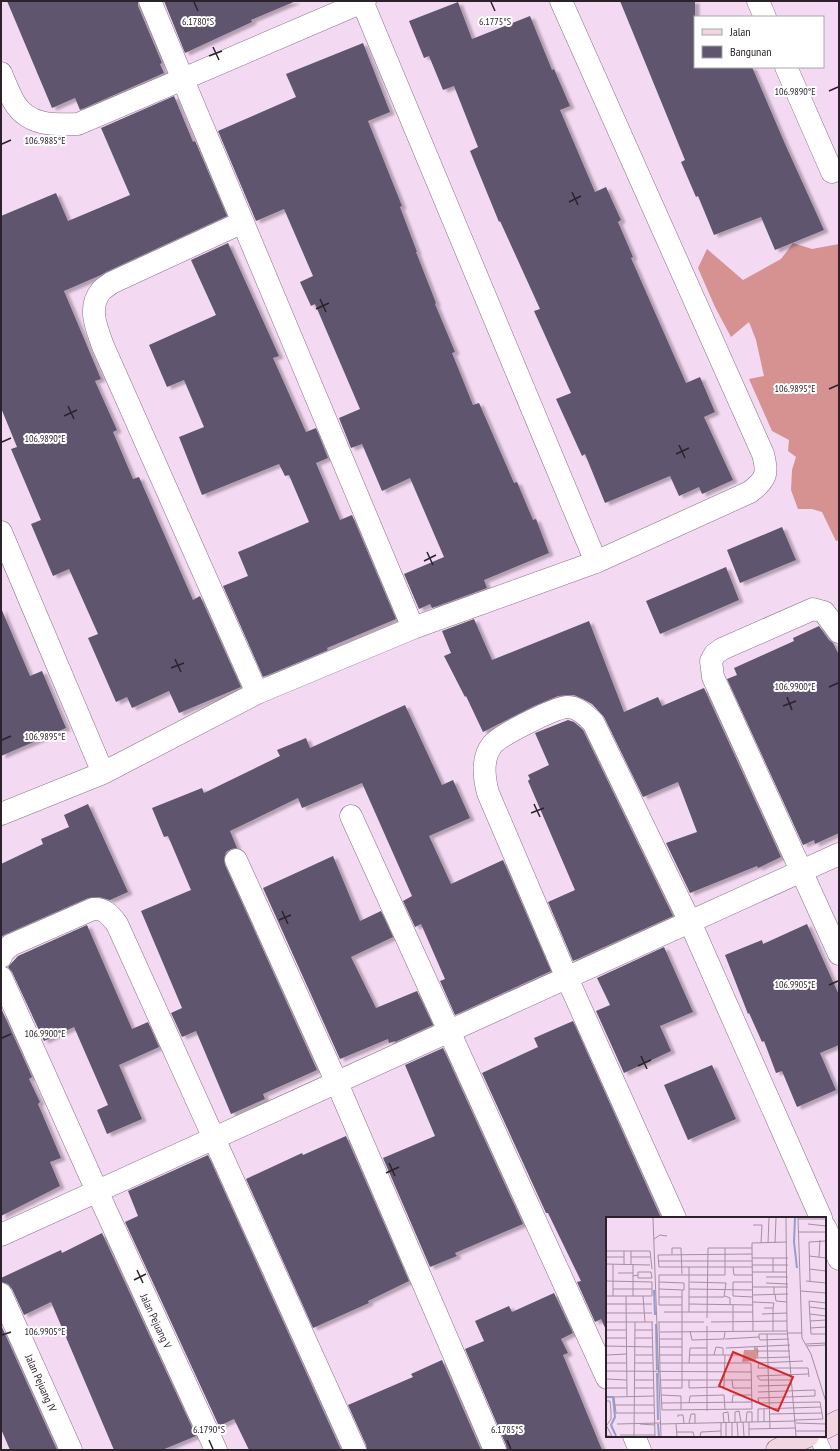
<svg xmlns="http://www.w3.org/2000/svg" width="840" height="1451" font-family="'PT Sans Narrow',sans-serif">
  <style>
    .forest { fill: #d69191 }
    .building { fill: #5f556e; filter: url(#shadow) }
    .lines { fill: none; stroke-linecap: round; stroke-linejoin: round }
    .lane-casing { stroke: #877185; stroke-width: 17 }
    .street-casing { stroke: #877185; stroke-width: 23 }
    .secondary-casing { stroke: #877185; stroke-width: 23 }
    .lane { stroke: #fff; stroke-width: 16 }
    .street { stroke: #fff; stroke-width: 22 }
    .secondary { stroke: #f1d6e2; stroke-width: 22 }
    .ticks { fill: none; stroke: #2b222b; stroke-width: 1.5 }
    .labels { text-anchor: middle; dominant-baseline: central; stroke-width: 4; stroke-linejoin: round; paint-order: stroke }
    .street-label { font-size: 11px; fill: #2b222b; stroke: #fff }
    .inset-river { fill: none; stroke: #949cd4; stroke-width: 2 }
    .inset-road { fill: none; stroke: #a390a2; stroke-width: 1 }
    .view { fill: #d62828; fill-opacity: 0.15; stroke: #d62828; stroke-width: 2 }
    .inset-edge { fill: none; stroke: #2b222b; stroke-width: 2 }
    .ticks-label { font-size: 10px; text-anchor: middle; fill: #2b222b; stroke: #fff; stroke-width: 4; stroke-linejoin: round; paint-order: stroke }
  </style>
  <defs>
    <filter id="shadow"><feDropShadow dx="4.5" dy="2.5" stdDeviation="1" flood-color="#0004"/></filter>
  </defs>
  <rect width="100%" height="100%" fill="#f3d9f1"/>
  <path class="forest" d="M793,243l19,6 27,-5v296l-3,1 -14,-29 -10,-3h-14l-7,-19 1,-20 4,-13 -8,-6 1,-11 -17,-9 -23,-52 15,-3 -8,-36 -7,-18 -18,15 -16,-30 -17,-39 9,-19 36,31 38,-21z"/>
  <path class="building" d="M7,1h131v5l24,57 -2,1 4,9 -84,37 -5,-12 -23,10z
    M164,1h132l-45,19 1,2 -67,31z
    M620,1h75v66h57l33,77 39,86 -49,20 -14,-33 -47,18 -16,-39 -2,1 -15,-35 4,-2z
    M458,2l14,37 58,-23 22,54 2,-1 16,37 -10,4 35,82 11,-5 15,33 -3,2 15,35 -2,1 55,125 14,-6 15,35 -11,5 29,63 -31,14 -3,-7 -20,9 -9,-20 -65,27 -20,-49 -3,2 -26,-57 15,-6 -37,-82 6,-2 -40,-88 -1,1 -29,-71 8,-4 -24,-61 -11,4 -14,-34 -5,2 -15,-37z
    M363,43l27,69 -22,9 34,85 -2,1 17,45h-1l20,51 -1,1 20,48 -3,1 21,52 6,-2 35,80 3,-1 16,38 3,-1 13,34 -65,27 3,8 -55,20 -2,-4 -11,5 -15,-35 40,-17 -34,-79 -28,13 -20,-47 -11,4 -12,-30 21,-9 -45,-105 -4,2 -11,-24 13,-6 -29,-67 -28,12 -38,-90 78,-34 -10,-23z
    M174,96l19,46 2,-1 32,75 -121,56 -5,3 -37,16 37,88 -6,2 22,49 -4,2 20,47 6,-2 54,123 7,-4 41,91 -62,26 -10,-22 -37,17 -5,-11 -11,5 -28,-64 10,-4 -29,-65 -16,7 -22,-52 10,-4 -30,-71 6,-2 -16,-39v-192l55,-23 12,28 62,-26 -29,-67z
    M228,243l51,113 -6,2 33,74 10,-4 12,30 -12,5 24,57 12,-5 44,104 -69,29 1,2 -65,27 -40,-91 25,-10 -10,-24 71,-30 -20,-47 -4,1 -6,-12 -77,31 -23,-58 25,-10 -20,-47 -17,7 -18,-42 67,-30 -25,-55z
    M782,527l14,33 -56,23 -13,-33z
    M726,567l13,33 -79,34 -14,-33z
    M1,608l29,68 12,-5 24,57 -65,28z
    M474,619l18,41 97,-39 35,91 34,-15 4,9 42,-18 77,169 -23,11 -1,-2 -67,27 -24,-50 31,-11 -19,-50 -35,15 -39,-80 -12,-13 -9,-5 -9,-4h-6l-10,1 -24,10 -51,26 -17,-36 -1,1 -21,-41 7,-3 -9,-22z
    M819,626l10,14 4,3 6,12v178l-24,11 -1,-4 -11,5 -76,-166 10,-4 -3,-7 60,-27 -1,-3z
    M405,705l37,80 11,-5 17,38 -41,18 22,48 52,-24 48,111 -96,44 -15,-34 5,-2 -24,-55 -6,3 -12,-26 9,-5 -50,-113 -60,25 -4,-10 -68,33 7,17 -6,1 -5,3 -2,7 1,6 92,205 -54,24 2,5 -34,15 -35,-83 -14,6 -11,-24 11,-5 -41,-97 50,-21 -23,-54 -4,1 -12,-29 50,-20 2,5 76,-37 -3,-6 29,-12 4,10z
    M568,720l6,2 9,8 90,186 -100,45 -25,-59 27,-12 -47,-109 2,-2 -2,-4 21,-10 -14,-32z
    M88,804l40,88 -18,8 -11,-3 -11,1 -82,36 -5,3v-73l42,-20 -2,-5 28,-12 -5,-12z
    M333,856l27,65 21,-10 12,26 -42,20 25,51 41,-17 16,34 -38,17v-1l-6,2 -1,-4 -48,20 -77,-171z
    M807,924l32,71v50l-19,8 16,37 -39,17 -15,-36 -6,2 -12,-32 -2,1 -13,-29 -1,1 -23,-59 37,-15 1,4z
    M87,925l45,104 16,-7 11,25 -40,18 23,54 -35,15 -10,-24 11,-5 -34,-78 -30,14 -32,-69 -4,-5 10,-11z
    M664,947l29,65 -33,14 11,25 -47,22 -28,-62 14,-6 -13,-27z
    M1,1008l31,69 -3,2 11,23 -2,2 23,54 -11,4 10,24 -59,30z
    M573,1021l88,197h-54v114l-6,-13 -6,3 -18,-40 4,-1 -33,-68h-2l-64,-140 56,-26 -4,-9z
    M443,1048l80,176 -68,29 2,3 -27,11 -47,-109 52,-22 -30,-71z
    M712,1065l24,54 -48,21 -24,-55z
    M346,1136l63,145 -41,20 1,2 -56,25 -67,-149 56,-26 1,2z
    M208,1155l133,295h-92l-15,-31 -15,7 -94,-204 13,-6 -10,-25z
    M102,1233l94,203 -34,14h-48l-63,-148 -27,13 -12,-26 -4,-5 -7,-2v-4l60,-28 1,3z
    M554,1293l19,40 -12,6 7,14 -5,2 39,95h-95l-1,-5 -41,-96 19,-8 -9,-20 34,-15 3,6z
    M1,1325l56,125h-47l-9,-21z
    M442,1360l39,90h-114l-1,-5 -18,-40 65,-28 -2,-3z"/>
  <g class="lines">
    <g class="lane-casing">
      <path id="lane" d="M817,1436l6,14"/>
    </g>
    <g class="street-casing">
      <path id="street" d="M150,1l263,627
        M362,1l234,561
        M758,1l7,16
        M786,67l46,105
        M1,73c4,10 8,20 13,29 14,24 40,23 64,22l287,-123
        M243,222l-132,61c-3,3 -8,5 -10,8 -14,17 -4,38 2,55l154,347
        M1,532l102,241
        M839,632l-15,-20 -11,-3 -91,40 -7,5 -4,7 2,16 126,277
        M1,814l102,-41 154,-80 156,-65 183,-66 154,-70c17,-13 18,-19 13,-38l-202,-453
        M351,816l256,562
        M236,860l101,223 158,367
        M1,957l2,-5 8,-7 82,-36c12,-1 17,6 24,15l238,526
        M1,977l96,214 119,259
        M675,1218l-108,-240 -79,-185c-4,-15 -6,-35 4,-48 8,-10 62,-37 75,-38 11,0 18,8 26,15l97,200 131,296
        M825,1227l14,32
        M1,1235l838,-381
        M1,1294l70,156
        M634,1436l6,14"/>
    </g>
    <g class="secondary-casing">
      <path id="secondary" d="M825,1428l14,-7
        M777,1450l31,-14"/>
    </g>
    <use href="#lane" class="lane"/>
    <use href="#street" class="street"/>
    <use href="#secondary" class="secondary"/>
  </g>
  <path class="ticks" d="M194,2l4,9M491,2l4,9M213,47l6,13M209,56l13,-5M829,91l9,-4M2,144l9,-4M572,192l6,13M569,202l12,-6M320,299l6,13M316,309l13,-6M829,389l9,-4M68,406l6,13M64,416l13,-6M2,442l9,-4M679,445l6,13M676,454l13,-6M427,552l6,13M424,561l12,-6M175,659l6,13M171,668l13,-5M829,687l9,-4M787,697l5,13M783,706l13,-5M2,740l9,-4M534,804l6,13M531,813l13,-5M282,911l6,13M279,920l12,-5M829,985l9,-4M2,1038l9,-4M641,1056l6,13M638,1066l13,-6M389,1163l6,13M386,1173l13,-6M137,1270l6,13M134,1280l12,-6M2,1335l9,-3M209,1440l4,9M507,1440l4,9"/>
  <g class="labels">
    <g class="street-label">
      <text transform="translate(156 1321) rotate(65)">Jalan Pejuang V</text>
      <text transform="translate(41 1383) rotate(66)">Jalan Pejuang IV</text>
    </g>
  </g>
  <g transform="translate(606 1217)">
    <rect width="220" height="220" fill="#f3d9f1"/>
    <path d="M148,129l5,5 -4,10 -13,1 2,-12h10z" fill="#d69191"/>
    <path class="inset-river" d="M189,1l-1,24 3,26M48,73l1,25M50,107l1,46M51,156l1,47M0,180h7l2,20 -4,8 5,11M52,207l1,12"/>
    <path class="inset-road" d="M47,1l8,218M180,1l1,110 9,108M192,1l4,120 9,16 15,48M192,2h28M202,7l18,2M147,8h9l-1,18M192,15h28M48,22l6,-4 7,1M162,26l1,-25M169,26l1,-25M146,31v-5l35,-1M18,34v13M0,36l1,-2h43l2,18M66,37v-6h9l1,26M203,39l17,2M0,40h18M25,40h19M213,40l1,-17M146,41h36M52,44h94M0,47l44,1M25,47v-13M146,48h36M127,50l1,8h18M146,50h-93l-1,-12 94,-1M203,52l17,2M146,55h34M167,55v-14M12,56h15M27,59l5,-1v3h14l-1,-6h-13v3M160,60h22M0,64l46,1v14h-19M200,64l20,2M204,64l-1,-39 17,-1M53,65l25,1v7l-25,-1M146,65h-19v14l20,1M160,66l22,1M147,70h21v7M168,70h14M7,72h39M83,72l64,1M195,74l25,2M169,77l1,7 11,1M147,78l35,-1M0,79h27v-31M7,79v-32M20,79l1,100M37,79l2,26M119,79l5,2v7M53,80h23M83,80h35l2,-14 -36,-1M147,85l21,1 -1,5M220,86l-17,-2 2,33h15M0,87h46M83,87l64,1M76,88h-23v-30h66v-27M204,90l16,2M158,91h9v23M58,95h89M83,95v-45M0,96h46M156,97l25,-1M204,97l16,2M101,101l1,-70h44l1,83M204,104l16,-1M0,105h47M46,105l3,114M52,105h46M53,105l1,50 2,38 90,-1 -1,-46h-91M105,105l76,-1M101,109v85M204,111l16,-1M0,113h20M29,113h18M84,114l2,9 32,-1 1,-8M127,114v-26M54,115l127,-1M182,116h14M161,117l3,95M153,120l1,3 29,-1M153,120v-3h29M0,121h20M29,121h18M54,122h22M119,122l34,-2M200,127l20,-1M0,129l47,1M151,129l1,12M201,129l19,-1M54,130h22M120,131l64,-3M152,134h32M1,138l20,-1M29,138h18M54,138h22M84,138h50M108,138l2,-8 7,1v7M149,141l35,-1M197,144l-44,2 -1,5h50l1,9M0,146h21M29,146h18M83,146l1,-15h17M0,154l146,1M0,162l21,1M29,163h19M55,163h91M83,163v8l35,-1 1,-32M126,163l1,8h19M186,163h-32l-3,-4 51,-2M152,169l34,-1M0,171h21M29,171h19M55,171h21v-98M152,175l57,-2v6l-57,2 1,5 61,-1 3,17 -28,1M55,178l20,1v14M48,179l-40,1 2,16h38M0,184h4l1,11v7l-4,6M56,186l90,-1M83,186l1,-7 34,-1 1,15M126,186l1,-8h19M9,188h39M158,192v13M163,197l53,-1M72,200v-2h5l1,8M129,205v-10l4,-1 2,11M131,205l1,14M137,205l1,14M140,205l1,-10h5v10M143,205v14M152,205v-13l63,-2M83,206l2,-9h4v9M115,206v13M118,206l-1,-10 5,-1 1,10M120,206v13M190,206l30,1M11,207l43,-1M34,207l15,1M54,207l136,-3M70,207l1,12M143,212l47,-1M190,214h30M70,215h17l1,4M14,218h35M0,219h6l-6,-11M28,219l1,-114M94,219l1,-4 20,-1M126,219v-14"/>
    <path class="view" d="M127,135l60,25 -15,34 -59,-25z"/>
    <rect width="220" height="220" class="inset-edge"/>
  </g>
  <g class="ticks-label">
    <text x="198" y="25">6.1780°S</text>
    <text x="495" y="25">6.1775°S</text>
    <text x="795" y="95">106.9890°E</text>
    <text x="45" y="144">106.9885°E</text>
    <text x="795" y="392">106.9895°E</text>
    <text x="45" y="442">106.9890°E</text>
    <text x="795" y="690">106.9900°E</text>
    <text x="45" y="740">106.9895°E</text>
    <text x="795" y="988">106.9905°E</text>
    <text x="45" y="1037">106.9900°E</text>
    <text x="45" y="1335">106.9905°E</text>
    <text x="209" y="1433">6.1790°S</text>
    <text x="507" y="1433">6.1785°S</text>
  </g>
  <rect width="840" height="1451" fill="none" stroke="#2b222b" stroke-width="4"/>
  <rect x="694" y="16" width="130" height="52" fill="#ffffff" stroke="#aaa7aa"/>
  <rect x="702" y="29" width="20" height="6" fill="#f1d6e2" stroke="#aaa7aa"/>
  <text x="730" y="36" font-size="12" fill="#2b222b">Jalan</text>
  <rect x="702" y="46" width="20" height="12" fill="#5f556e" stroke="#aaa7aa"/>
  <text x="730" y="56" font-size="12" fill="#2b222b">Bangunan</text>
</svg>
